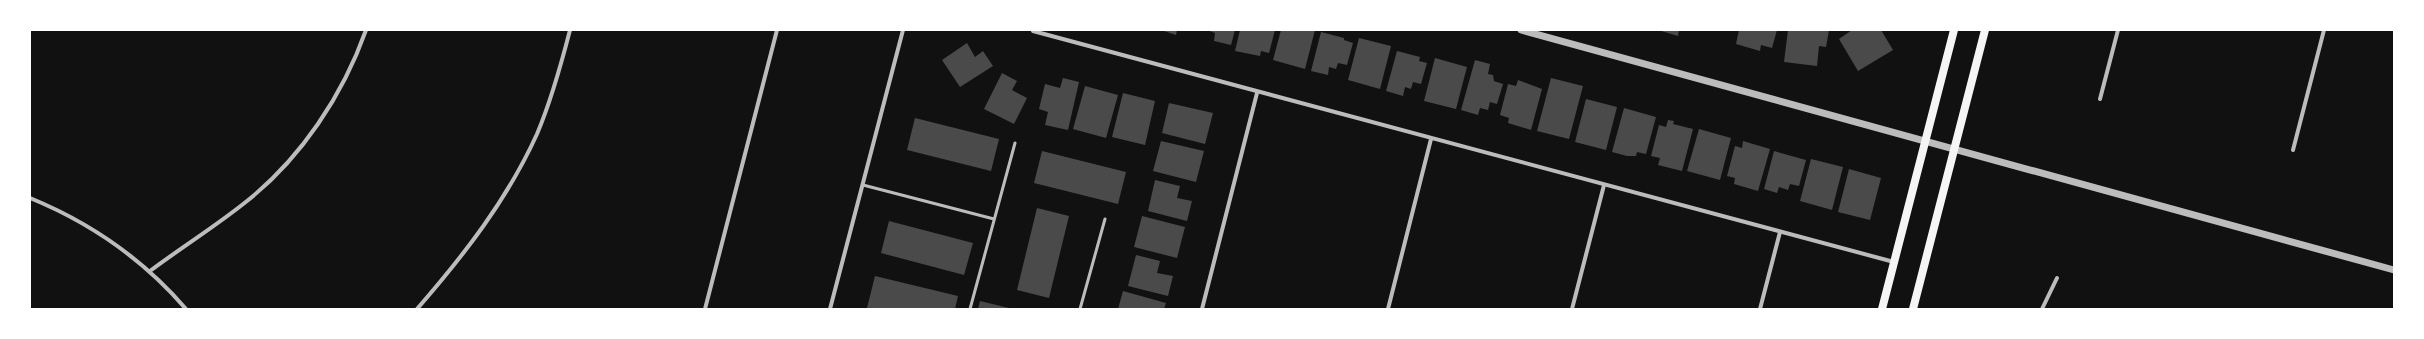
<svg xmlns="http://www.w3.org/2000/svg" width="2424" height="339" font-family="'Public Sans',sans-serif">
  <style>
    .building { fill: #4a4a4a }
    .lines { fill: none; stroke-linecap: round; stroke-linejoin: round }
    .service { stroke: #bcbcbc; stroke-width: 3 }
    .minor { stroke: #bcbcbc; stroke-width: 4 }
    .tertiary { stroke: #bcbcbc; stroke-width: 7 }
    .secondary { stroke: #f5f5f5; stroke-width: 8 }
  </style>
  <rect width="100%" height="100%" fill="#111"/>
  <path class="building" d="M1161,30h16l-1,5z
    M1207,30h28l-4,15 -17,-4 1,-8z
    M1240,30h35l-6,23 -8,-2 -1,5 -25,-5z
    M1281,30h34l-10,39 -32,-9z
    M1658,30h21l-1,6z
    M1739,30h38l-5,18 -11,-3 -1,6 -24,-7z
    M1788,30h41l-3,17 -7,-1 -2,20 -33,-4z
    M1852,30h29l12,20 -35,21 -19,-32z
    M1321,32l23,6v2l9,3 -6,22 -9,-2 -2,6 -7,-2 -1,8 -17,-4z
    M1359,38l32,8 -11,43 -32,-9z
    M967,43l8,14 8,-6 10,15 -33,21 -18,-27z
    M1397,51l23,6 -1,4 8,2 -6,21 -8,-2 -2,7 -6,-2 -2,9 -17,-5z
    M1435,58l32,9 -11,42 -32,-8z
    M1475,60l15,4 -2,10 5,1 1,6 9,3 -6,20 -7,-2 -2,8 -8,-2 -2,7 -17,-5z
    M1002,73l15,8 -5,9 15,8 -13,26 -30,-15z
    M1063,78l16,4 -11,48 -23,-5 3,-13 -9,-3 6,-25 15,4z
    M1551,78l32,8 -14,53 -32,-8z
    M1518,80l24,9 -11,41 -23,-7 1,-5 -9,-3 8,-31 8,2z
    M1085,86l33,9 -12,43 -33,-9z
    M1123,93l32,8 -10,44 -33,-8z
    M1586,99l31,8 -11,43 -31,-8z
    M1169,103l44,10 -8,31 -43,-11z
    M1624,108l32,9 -10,37 -9,-2 -1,4h-9l-15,-4z
    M915,118l84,21 -8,32 -84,-21z
    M1668,120l6,1 -1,3 20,5 -11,42 -24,-6 2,-7 -9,-2 8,-31 7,2z
    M1699,129l32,9 -11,42 -33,-9z
    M1161,141l43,10 -8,31 -43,-11z
    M1743,141l27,8 -12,42 -24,-7 1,-6 -8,-2 8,-30 7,2z
    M1042,151l84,21 -8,32 -84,-21z
    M1774,151l32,9 -7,26 -9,-2 -2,6 -9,-3 -2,6 -13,-4z
    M1811,159l32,8 -11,43 -32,-9z
    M1849,169l32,9 -11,42 -32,-8z
    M1155,180l25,6 -3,12 15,3 -5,20 -39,-10z
    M1037,208l32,8 -20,82 -32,-8z
    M1142,216l43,11 -8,31 -43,-11z
    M889,221l84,22 -9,32 -83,-22z
    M1136,255l24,6 -3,12 16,3 -5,20 -40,-10z
    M875,276l83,20 -3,13 -88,-1z
    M1123,291l43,12 -2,6h-46z
    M980,301l29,7v1h-31z"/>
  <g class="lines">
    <path class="service" d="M863,185l131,34
      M970,309l45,-166
      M1080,309l25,-90"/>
    <path class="minor" d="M1033,31l861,231
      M2100,99l18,-69
      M2293,150l31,-120
      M30,198c61,25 113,61 156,111
      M150,271c32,-24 66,-45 97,-70 54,-43 96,-106 119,-171
      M417,309c47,-54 90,-109 120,-175 14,-33 24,-69 33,-104
      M705,309l72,-279
      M830,309l73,-279
      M1202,309l55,-216
      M1388,309l43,-170
      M1572,309l32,-124
      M1760,309l20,-77
      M2042,309l15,-31"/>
    <path class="tertiary" d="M1521,30l873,240"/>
    <path class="secondary" d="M1882,309l72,-279
      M1913,309l72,-279"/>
  </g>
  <rect width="2424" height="339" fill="none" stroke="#ffffff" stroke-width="62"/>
</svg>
